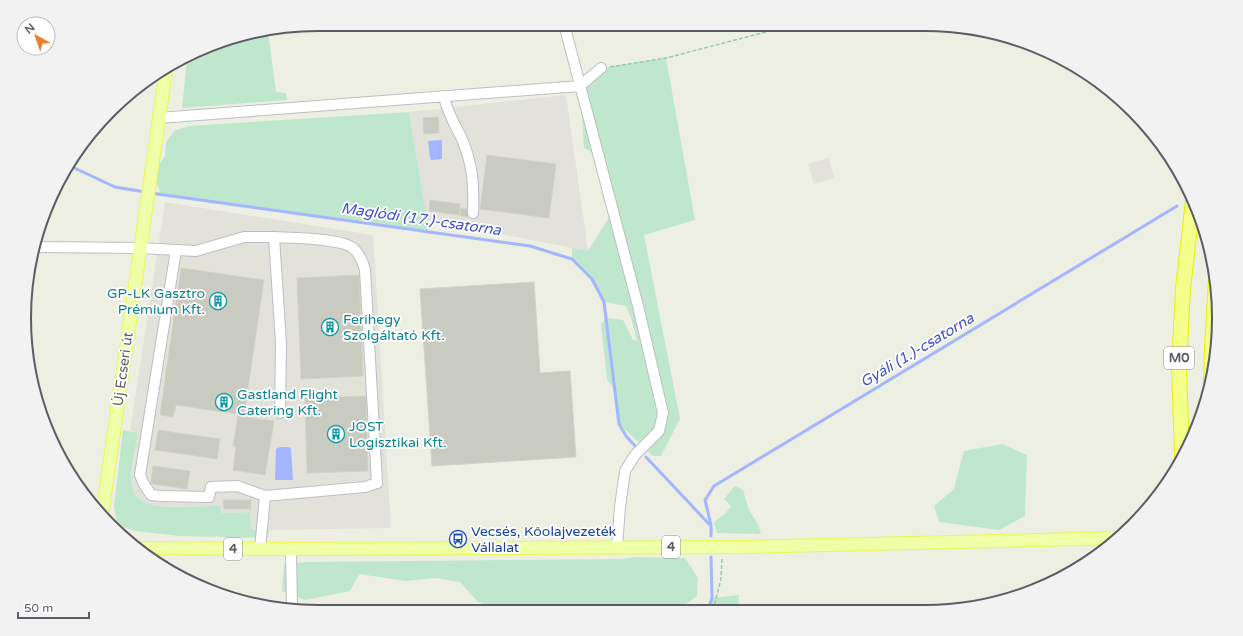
<svg xmlns="http://www.w3.org/2000/svg" width="1243" height="636" font-family="'Varela Round',sans-serif">
  <style>
    .industrial { fill: #e2e2db }
    .green { fill: #bfe7cd }
    .water { fill: #a3b6ff }
    .lines { fill: none; stroke-linecap: round; stroke-linejoin: round }
    .stream { stroke: #a3b6ff; stroke-width: 3 }
    .building { fill: #c9cac0; stroke: #d3d4c1 }
    .minor-casing { stroke: #bdbec5; stroke-width: 12 }
    .major-casing { stroke: #eaf754; stroke-width: 14 }
    .highway-casing { stroke: #e7f200; stroke-width: 16 }
    .path { stroke: #97c8b7; stroke-width: 1.5; stroke-dasharray: 4 2; stroke-linecap: butt }
    .minor { stroke: #fff; stroke-width: 10 }
    .major { stroke: #eeffa8; stroke-width: 12 }
    .highway { stroke: #f3ff8a; stroke-width: 14 }
    .labels { text-anchor: middle; dominant-baseline: central; stroke-width: 3.5; stroke-linejoin: round; paint-order: stroke }
    .shield { fill: #fff; stroke: #8c8d93; stroke-width: 1 }
    .shield-label { font-size: 13px; font-weight: bold; fill: #5b5c65 }
    .culture-label { font-size: 14px; fill: #0d838f; stroke: #fff; text-anchor: start }
    .street-label { font-size: 14px; fill: #5b5c65; stroke: #fff }
    .transit-label { font-size: 14px; fill: #164399; stroke: #fff; text-anchor: start }
    .water-label { font-size: 15px; font-style: italic; fill: #4051c8; stroke: #fff }
    .rim { fill: none; stroke: #5b5c65; stroke-width: 2 }
  </style>
  <rect width="100%" height="100%" fill="#edefe3"/>
  <path class="industrial" d="M566,95l22,156 -161,-31 -18,-108z
    M829,158l5,20 -20,6 -6,-20z
    M165,202l208,33 18,293 -122,2 -18,-1 -1,-17 -30,1v-7l-63,1 -11,-3 -8,-6 -6,-9 -1,-11 7,-45 -8,-2z"/>
  <path class="green" d="M268,32l8,60 10,1 1,7 -105,8 5,-49 36,-19z
    M666,58l29,162 -51,15 36,184 -19,37h-8l-34,-32 -4,-35 -8,-9 -6,-56 5,-6 17,2 10,20 4,1 -6,-23 -5,-12 -22,-4 -12,-23 -20,-20v-11l16,3 25,-40 -15,-56 -14,-7 -4,-62 21,-18z
    M409,112l20,119 -271,-37 2,-3 -5,-10 3,-15 7,-10 1,-14 8,-11 14,-5z
    M123,430l15,3c-2,14 -7,32 -7,46 1,30 30,28 52,28 12,-1 25,-1 37,-1l1,7 29,-1 1,17 18,1 -1,8 -89,-2 -44,-5 -11,-4 -8,-8 -2,-13z
    M1002,444l25,11 -2,61 -26,14 -60,-8 -5,-16 20,-17 10,-38z
    M735,486l8,4 6,20 9,14 3,10 -44,-1 -3,-11 11,-8 6,-8 -7,-7z
    M636,557l49,1 13,20 -1,18 -19,14 -174,1 -26,-9 -18,-20 -25,-4 -29,3 -47,-7 -9,17 -45,9 -23,-9 2,-27 24,-2 313,-3z
    M739,595l-1,15h-30l4,-12z"/>
  <path class="water" d="M442,140v19l-11,1 -1,-2 -2,-17z
    M280,447h8l3,1 2,32h-18l1,-31z"/>
  <g class="lines">
    <path class="stream" d="M68,165l47,22 30,5
      M150,193l380,53 42,13 20,20 12,23 15,122 7,12 9,10
      M646,457l63,67
      M711,536v-11l-6,-25 9,-14 463,-280
      M708,610l4,-12 -1,-41"/>
  </g>
  <path class="building" d="M438,117l1,16 -15,1 -1,-16z
    M487,155l69,9 -7,54 -69,-9z
    M430,200l30,4 -1,11 -30,-4z
    M461,208l6,1 1,8 -8,-1z
    M181,268l83,12 -20,135 -68,-10 -3,12 -13,-2z
    M359,275l4,101 -62,3 -4,-101z
    M534,282l6,91 30,-2 6,86 -144,9 -12,-177z
    M366,396l2,75 -61,2 -2,-75z
    M238,416l36,5 -9,54 -32,-5 3,-24h-3z
    M158,430l62,9 -3,20 -62,-9z
    M153,466l37,5 -3,18 -35,-5 -1,-2z
    M223,500h28v9h-27z"/>
  <g class="lines">
    <g class="minor-casing">
      <path id="minor" d="M564,24l74,282 25,107 -4,18 -24,24 -10,16 -5,36 -3,40
        M444,96c3,17 11,28 18,43 11,26 12,47 11,74
        M159,118l421,-32 21,-18
        M35,247l105,1 56,3 48,-14h30l7,106 -1,70
        M176,250l-36,225 4,9 7,11 10,1 48,1 2,-10 26,-1 28,10
        M260,549l5,-53 100,-9 12,-4 -12,-213c-2,-8 -5,-16 -12,-22 -12,-10 -61,-10 -79,-11
        M291,549l1,61"/>
    </g>
    <g class="major-casing">
      <path id="major" d="M102,515l64,-445
        M140,548l133,1 468,-2 377,-9"/>
    </g>
    <g class="highway-casing">
      <path id="highway" d="M1211,382l1,-35 4,-67
        M1182,458l-3,-92 4,-77 10,-88"/>
    </g>
    <path class="path" d="M610,67l56,-9 131,-34
      M713,610l8,-31 1,-22"/>
    <use href="#minor" class="minor"/>
    <use href="#major" class="major"/>
    <use href="#highway" class="highway"/>
  </g>
  <defs>
    <g id="building-ring" transform="scale(0.9)"><circle r="9.5" fill="#fff" stroke="#0f9aa8" stroke-width="1.5"/><path d="M-4-6H4V6H1V3H-1V6H-4ZM-2.5-4.3h1.7v1.8h-1.7ZM.8-4.3h1.7v1.8H.8ZM-2.5-1h1.7V.8h-1.7ZM.8-1h1.7V.8H.8Z" fill="#0f9aa8"/></g>
    <g id="bus-ring" transform="scale(0.9)"><circle r="9.5" fill="#fff" stroke="#1a4fb4" stroke-width="1.5"/><path d="M-5-6H5V4H4V6H2V4H-2V6H-4V4H-5ZM-3.5-4V0h7V-4ZM-3.5 1.2v1.5H-2V1.2ZM2 1.2v1.5H3.5V1.2Z" fill="#1a4fb4"/></g>
  </defs>
  <g fill-rule="evenodd">
    <use href="#building-ring" x="218" y="301"/>
    <use href="#building-ring" x="330" y="327"/>
    <use href="#building-ring" x="224" y="402"/>
    <use href="#building-ring" x="336" y="434"/>
    <use href="#bus-ring" x="458" y="539"/>
  </g>
  <g class="labels">
    <g class="shield">
      <rect x="1164" y="347" width="30" height="22" rx="3"/>
      <rect x="662" y="536" width="18" height="22" rx="3"/>
      <rect x="224" y="538" width="18" height="22" rx="3"/>
    </g>
    <g class="shield-label">
      <text x="1179" y="358">M0</text>
      <text x="671" y="547">4</text>
      <text x="233" y="549">4</text>
    </g>
    <g class="culture-label">
      <text x="205" y="293" text-anchor="end">GP-LK Gasztro<tspan x="205" dy="16">Prémium Kft.</tspan></text>
      <text x="343" y="319">Ferihegy<tspan x="343" dy="16">Szolgáltató Kft.</tspan></text>
      <text x="237" y="394">Gastland Flight<tspan x="237" dy="16">Catering Kft.</tspan></text>
      <text x="349" y="426">JOST<tspan x="349" dy="16">Logisztikai Kft.</tspan></text>
    </g>
    <g class="street-label">
      <text transform="translate(123 369) rotate(-82)">Új Ecseri út</text>
    </g>
    <g class="transit-label">
      <text x="471" y="531">Vecsés, Kőolajvezeték<tspan x="471" dy="16">Vállalat</tspan></text>
    </g>
    <g class="water-label">
      <text transform="translate(421 219) rotate(8)">Maglódi (17.)-csatorna</text>
      <text transform="translate(917 350) rotate(-31)">Gyáli (1.)-csatorna</text>
    </g>
  </g>
  <path d="M0 0H1243V636H0ZM318 31H925A287 287 0 0 1 1212 318V318A287 287 0 0 1 925 605H318A287 287 0 0 1 31 318V318A287 287 0 0 1 318 31Z" fill="#f2f2f3" fill-rule="evenodd"/>
  <path class="rim" d="M318 31H925A287 287 0 0 1 1212 318V318A287 287 0 0 1 925 605H318A287 287 0 0 1 31 318V318A287 287 0 0 1 318 31Z"/>
  <g transform="translate(36 36) rotate(320)"><circle r="19" fill="#ffffff" stroke="#bdbec1"/>
  <path d="M0-3L7 15L0 10L-7 15Z" fill="#f08028"/>
  <text y="-6" font-size="11" font-weight="bold" text-anchor="middle" fill="#5b5c65">N</text>
  </g>
  <path d="M18 612v6h71v-6" fill="none" stroke="#5b5c65" stroke-width="2"/>
  <text x="24" y="612" font-size="12" fill="#5b5c65" stroke="#ffffff" stroke-width="3" paint-order="stroke">50 m</text>
</svg>
